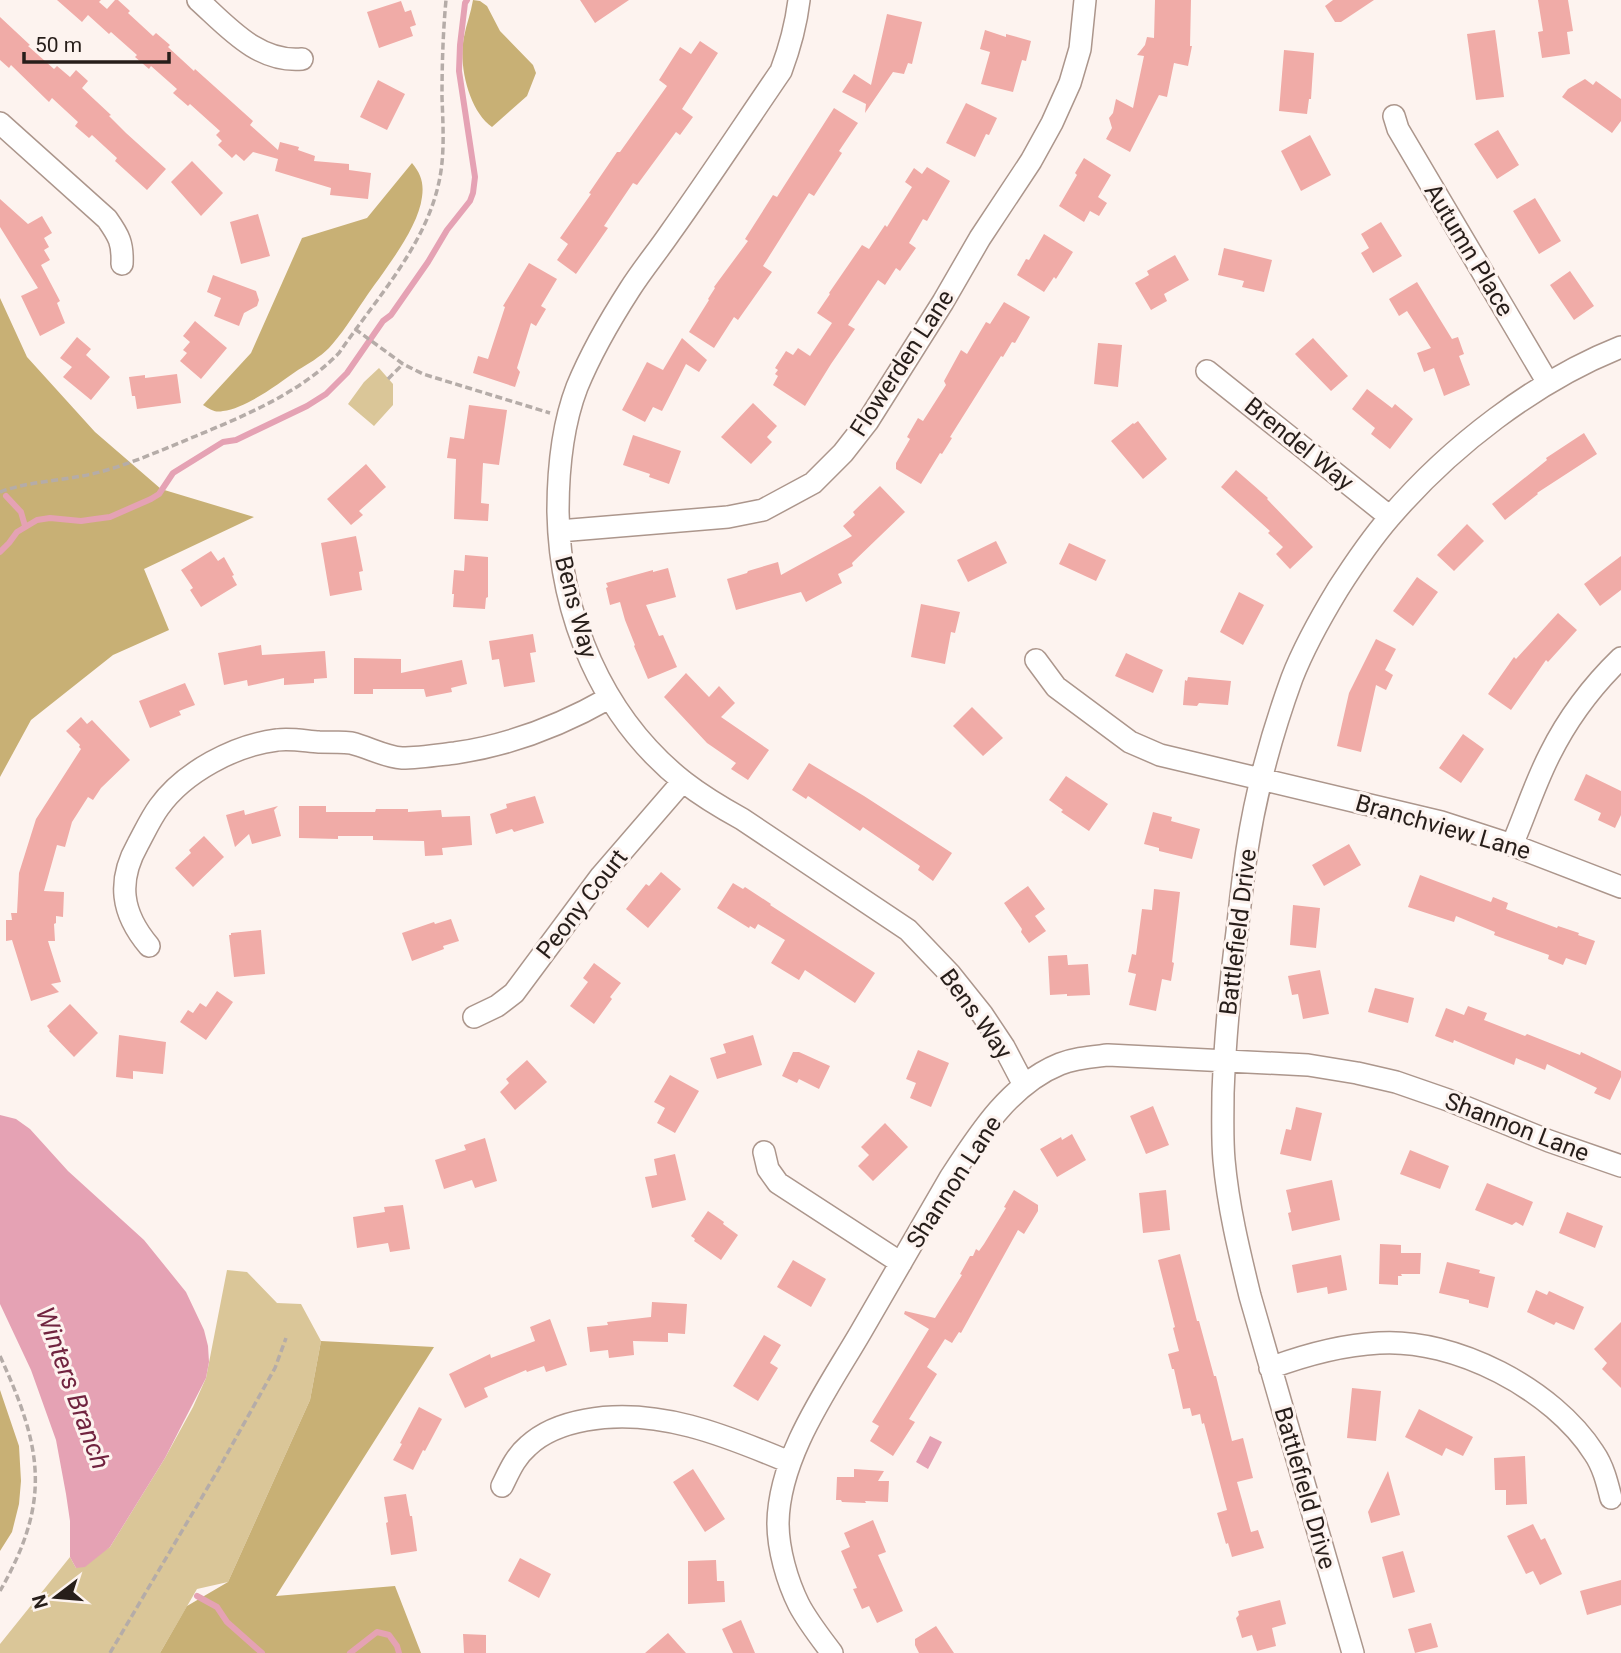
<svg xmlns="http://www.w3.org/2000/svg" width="1621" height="1653" font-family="Roboto,sans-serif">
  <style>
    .green { fill: #dac698 }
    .forest { fill: #c8b075 }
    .water { fill: #e5a2b4 }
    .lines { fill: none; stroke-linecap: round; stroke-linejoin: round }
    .stream { stroke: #e5a2b4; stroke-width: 6 }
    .building { fill: #f0aba7 }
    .minor-casing { stroke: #ac968c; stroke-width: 24 }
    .path { stroke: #b5aca8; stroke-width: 3.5; stroke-dasharray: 7 3.5; stroke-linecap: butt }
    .minor { stroke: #fff; stroke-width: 21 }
    .labels { text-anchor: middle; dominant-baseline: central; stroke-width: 6; stroke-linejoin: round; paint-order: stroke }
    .street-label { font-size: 24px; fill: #271e1a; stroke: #fdf3ef }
    .water-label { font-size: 26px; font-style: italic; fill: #70233f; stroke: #fdf3ef }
  </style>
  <rect width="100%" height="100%" fill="#fdf3ef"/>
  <path class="green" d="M379,368l14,16v21l-19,21 -26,-22 16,-22z
    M227,1270l20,2 30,31 24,1 20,37 -11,59 -82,182 -31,7 -37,64h-160v-9l70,-87 6,11 34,-21 55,-89 28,-51 13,-29z"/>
  <path class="forest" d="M473,0l7,1 7,5 13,25 33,34 3,8 -9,23 -35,31c-23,-16 -34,-62 -28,-90 2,-12 7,-24 9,-37z
    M412,163c9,11 12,20 10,34 -4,33 -40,76 -58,103 -11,16 -22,34 -35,48 -9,9 -21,16 -31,22 -20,14 -51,38 -75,41 -9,2 -13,-2 -20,-6l48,-52 51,-115 65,-20z
    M0,298l27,59 68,75 66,57 93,28 -110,52 25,61 -56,25 -82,65 -31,57z
    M321,1341l113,6 -158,249 119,-10 26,67h-261l27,-47 41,-24 82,-182z
    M0,1390l19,56 2,35 -2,23 -7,28 -12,19z"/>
  <path class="water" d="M0,1115l16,4 14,10 38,42 76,69 42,52 18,38 4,16 1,16 -3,16 -41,80 -55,89 -25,20 -9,1 -6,-11v-36l-4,-27 -10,-54 -25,-70 -31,-66z
    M930,1436l12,6 -14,27 -12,-7z"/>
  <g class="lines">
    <path class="stream" d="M6,496l15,16 4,14
      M0,552l9,-9 8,-11 20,-12 13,-2 31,3 14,-2 15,-2 41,-18 8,-5 14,-21 50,-31 13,-2 71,-34 19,-12 21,-21 36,-52 8,-6 37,-53 19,-32 23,-29 3,-8 2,-16 -16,-106 1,-26 5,-42 2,-3
      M197,1596l20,11 10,15 35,31
      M350,1653l27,-21 12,3 8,11 2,7"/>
  </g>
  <path class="building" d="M57,0h44l-2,2 8,7 8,-9h3l12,11 -2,2 25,23 3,-3 14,12 -2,2 26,24 1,-2 58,52 -3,4 28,25 2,-8 19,5 -1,3 17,6 -1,5 35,3v6l22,3 -3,26 -38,-4 1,-7 -56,-17 3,-12 -25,-7 -9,9 -8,-7 -4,4 -14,-13 4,-4 -6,-6 4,-4 -30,-27 -2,2 -15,-13 4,-4 -26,-23 -2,3 -14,-12 2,-2 -26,-23 -2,2 -21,-19 -6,7z
    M580,0h49l-34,23z
    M1155,0h36l-1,46h2l-4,20 -14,-3 -7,34 -8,-2 -29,57 -24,-13 6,-11 -3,-10 4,-5 3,-14 17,9 11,-52 -7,-1 8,-10 2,-8 7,1z
    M1333,0h41l-33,22h-6l-10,-16z
    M1538,0h30l5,31 -6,1 3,22 -28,4 -4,-26 5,-1z
    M401,1l4,11 6,-2 5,15 -6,2 3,9 -34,12 -12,-36z
    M887,14l35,8 -10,42 -4,-1 -4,11 -11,-2 -28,41 1,-9 -24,-12 12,-18 17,11z
    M0,17l30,28 -2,1 26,23 3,-3 13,11 6,-7 12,11 -6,7 29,27 -2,1 17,17 40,36 -19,21 -32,-29 2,-3 -25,-23 -3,3 -14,-12 3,-4 -26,-24 -3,4 -38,-37 -2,3 -9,-8z
    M985,30l21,7v-3l25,7 -5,20 -4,-1 -9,32 -32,-8 9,-32 -10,-3z
    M1495,30l9,67 -28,3 -9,-66z
    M700,41l18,12 -36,56 11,8 -13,18 -4,-3 -39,53 -4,-2 -29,43 4,2 -32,46 -19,-14 11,-16 -8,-6 31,-44 -2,-1 28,-41h3l47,-66 -8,-6 21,-33 11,7z
    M1284,50l30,3 -3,46h-2l-2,15 -28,-3z
    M1585,79l8,6 3,-4 25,18v22l-9,12 -50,-36 6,-8z
    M378,80l27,14 -18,36 -27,-13z
    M966,103l31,15 -8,17 -3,-1 -11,23 -29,-14z
    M834,108l24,15 -19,28 3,2 -28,43 -5,-3 -46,73 9,6 -34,48 -4,-3 -20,31 -25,-16 20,-32 -1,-1 7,-11 -1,-1 34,-46 -3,-2 28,-44 4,2z
    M1498,130l21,35 -22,14 -23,-35z
    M1310,135l21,40 -30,16 -20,-40z
    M1084,158l27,17 -13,22 9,6 -8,13 -9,-5 -6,11 -25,-16 18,-31 -2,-2z
    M192,161l31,32 -22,23 -30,-34z
    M927,167l23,14 -23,40 -4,-2 -14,24 7,5 -16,23 -4,-3 -11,17 -7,-5 -30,45 7,4 -24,35 -26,42 -32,-21 5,-9 -3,-2 3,-4 -3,-2 11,-17 7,4 5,-7 12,8 22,-33 -15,-10 13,-19 -1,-1 33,-48 7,4 16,-24 2,2 25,-40 -7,-5 9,-14 8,6z
    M1535,198l26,43 -22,13 -26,-43z
    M0,199l28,25 14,-8 10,17 -8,5 5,9 -5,3 6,10 -9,5 19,36 -3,2 8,20 -25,13 -19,-40 17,-8 -38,-61z
    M258,214l12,42 -29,8 -11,-42z
    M1381,222l21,34 -29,17 -12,-20 8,-5 -8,-14z
    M1044,234l29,18 -17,27 -2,-2 -10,15 -27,-17 9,-16 3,1z
    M1224,248l48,12 -8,32 -22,-5 2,-6 -26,-6z
    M1175,255l14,25 -25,14 3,7 -16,9 -16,-27 14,-8 -2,-4z
    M529,263l28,16 -16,27 5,3 -10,17 -5,-3 -14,45 3,4 -5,15 -42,-14 5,-17 10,3 17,-52 -2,-1z
    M1570,271l24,35 -20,14 -24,-35z
    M213,275l43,16 3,9 -2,6 -13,7 -5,13 -25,-10 7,-18 -14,-6z
    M1417,282l35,57 6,-2 6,17 -5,2 11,29 -26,11 -10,-28 -10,4 -7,-19 14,-5 -24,-37 -8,5 -10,-17z
    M1004,302l26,15 -15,26 -3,-1 -9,15 -2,-1 -51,81 2,1 -10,16 -2,-1 -19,31 -25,-15v-6l14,-24 -3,-2 11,-19 5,3 23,-36 -2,-4 17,-31 6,4 19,-32 4,2z
    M195,321l32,27 -26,31 -21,-18 7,-8 -4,-3 7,-8 -7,-6z
    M77,337l14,12 -5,6 24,22 -19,23 -28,-23 9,-10 -12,-9z
    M682,338l25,22 -8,12 -13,-8 -24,47 -9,-4 -8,15 -23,-12 25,-48 16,8z
    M1313,338l35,38 -17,15 -36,-37z
    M1098,343l24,2 -4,42 -24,-3z
    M177,374l4,29 -44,6 -2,-13h-3l-3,-19 16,-2v3z
    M1367,389l25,19 3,-4 18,15 -23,30 -19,-15 4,-6 -23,-19z
    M753,403l24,23 -10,11 5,5 -21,22 -30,-27z
    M469,405l38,5 -8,55 -16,-2 -2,40 8,1 -1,17 -34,-2 2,-60 -9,-1 3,-21 14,2z
    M1138,421l29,38 -24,20 -32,-38 22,-18 1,1z
    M1584,433l13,21 -60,39 1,1 -33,26 -13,-16 55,-44 -1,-2z
    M633,435l48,16 -12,33 -20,-7 1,-3 -27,-9z
    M366,464l20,23 -27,24 4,4 -12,10 -24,-26z
    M1236,470l32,28 -1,1 46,48 -23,22 -14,-15 7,-7 -15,-14 2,-2 -49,-44z
    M880,486l25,26 -53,51 1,3 -15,8 4,9 -36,19 -5,-10 -65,18 -9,-31 20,-6 1,-2 30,-9 3,13 71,-39 -9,-10 12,-11 -2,-3z
    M1467,524l17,17 -30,30 -17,-16z
    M356,536l7,35 -4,1 3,18 -32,6 -9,-53z
    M996,541l11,22 -39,19 -11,-22z
    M1069,543l37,17 -10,21 -37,-17z
    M211,551l7,10 6,-4 10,18 -2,1 5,9 -36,22 -11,-17 3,-2 -12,-18z
    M465,555l23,2v40l-2,1 -1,11 -32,-2 1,-13h-2l2,-24 10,1z
    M1621,556v34l-21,16 -16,-22z
    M668,568l8,29 -30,8 13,31 4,-1 14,32 -29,12 -14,-33 1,-1 -10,-25 -5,-18 -10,3 -4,-17 2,-1 -2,-4 47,-13v2z
    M1417,577l21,15 -25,34 -20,-15z
    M1239,592l25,13 -21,40 -23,-13z
    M921,604l39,8 -5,21 -4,-1 -6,32 -34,-7z
    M1558,613l19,17 -29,32 -2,-2 -35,50 -23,-16 26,-37 2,2z
    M533,634l3,18 -6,1 5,29 -31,5 -5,-28 -7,1 -3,-19z
    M1376,639l20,10 -11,21 8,5 -7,15 -10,-5 -15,67 -24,-6 12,-53z
    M261,645l1,10 63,-4 2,27 -13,1v4l-30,2v-7l-36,8 -1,-6 -23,5 -6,-32z
    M1126,653l37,17 -10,23 -38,-17z
    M354,658l47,1v14l61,-13 5,24 -16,4 1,4 -26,5 -2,-8h-51v5h-19z
    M686,673l23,24 10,-11 16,17 -14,14 48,33 -21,30 -17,-11 5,-6 -29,-20 -43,-46z
    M1188,677l43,4 -3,24 -29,-2 -2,3 -14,-1 2,-25 2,1z
    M185,683l10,22 -16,6 2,4 -31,13 -11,-27z
    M972,707l31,31 -20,18 -30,-30z
    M81,717l6,7 5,-4 38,40 -29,28 -8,12 -5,-3 -16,25 -7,25 -8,-2 -13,46 20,1 -1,25 -7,-1v7l-2,1 1,17h-7l13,41 -10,2 8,8 -28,9 -19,-61 -6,1v-21h6l-1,-7h6l2,-40 17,-54 45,-70 -2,-2 1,-2 -14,-14z
    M1463,734l21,15 -23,34 -22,-15z
    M809,763l55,33 88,57 -19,28 -15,-11 2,-4 -57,-39 -3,4 -52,-35 -2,3 -14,-9z
    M1586,774l35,17v24l-6,13 -17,-8 3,-7 -27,-13z
    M1066,776l42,28 -19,27 -28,-19 2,-2 -14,-10z
    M535,796l9,27 -30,9 -2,-3 -16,5 -6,-20 17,-6 -1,-4z
    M278,806l-4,4 7,26 -29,8 -3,-10 -14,13 -9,-32 18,-5 1,5z
    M299,806h27v6h49l1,-3h32v3l33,-2 1,7 28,-1 2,29 -30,3 1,7 -18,1 -1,-15 -51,-1v-4h-35v3l-39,-1z
    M1153,812l19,5 -1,4 29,8 -8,30 -33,-8v-3l-15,-4z
    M204,836l20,21 -31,30 -18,-19 16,-15 -2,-3z
    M1349,844l12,21 -37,21 -12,-21z
    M661,872l20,17 -33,39 -22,-19 20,-25 3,2z
    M1420,875l71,27 2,-5 15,6 -2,6 51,19 1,-2 21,7 -1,2 17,6 -9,24 -20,-7 -3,7 -15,-6 1,-4 -55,-20 1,-3 -39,-16 -2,6 -46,-15z
    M733,883l10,6 2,-2 26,17 -1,1 105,68 -20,30 -50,-33 -6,10 -28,-17 14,-23 -27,-16 -3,5 -5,-3 -1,2 -32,-20z
    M1028,886l17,23 -10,7 11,15 -17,12 -8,-11 1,-3 -18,-26z
    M1154,889l26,3 -8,70 2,1 -3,18 -9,-2 -6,32 -27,-6 7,-31 -8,-2 4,-18 4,1 6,-46 10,1z
    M1293,905l27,3 -4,40 -26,-3z
    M451,919l8,22 -16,5 1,3 -32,12 -10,-28 32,-11 1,2z
    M261,930l4,44 -31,3 -5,-42h2v-2z
    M1067,955l1,10 20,-1 2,31 -23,1v-2l-17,1 -2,-39z
    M594,963l27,20 -11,14 2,2 -18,25 -24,-18 18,-24 -5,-4z
    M1320,970l9,44 -26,5 -5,-25 -6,1 -4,-19z
    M1375,988l39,10 -6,25 -40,-11z
    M217,991l16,11 -27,38 -26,-18 8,-12 5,3 7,-10 6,4z
    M70,1004l28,29 -24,24 -25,-26 1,-1 -3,-4z
    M1468,1006l19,7 -3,7 41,16 2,-2 53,21 1,-3 40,19v6l-11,23 -16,-7 3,-5 -50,-24 -2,6 -29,-12 -2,7 -60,-25 -1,3 -18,-7 11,-28 18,7z
    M119,1035l47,7 -3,32 -30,-3v8l-17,-2z
    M753,1035l9,30 -45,14 -7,-21 16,-5 -3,-9z
    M918,1050l31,13 -18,44 -21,-9 6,-15 -10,-4z
    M793,1052h6l31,14 -11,23 -20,-10 -2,4 -15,-7z
    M527,1060l20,22 -32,28 -15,-18 9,-9 -3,-4z
    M670,1075l29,16 -24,42 -18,-10 8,-15 -11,-6z
    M1153,1106l16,39 -23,9 -16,-38z
    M1296,1107l26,6 -11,48 -31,-7 6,-25 5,1z
    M885,1123l23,24 -35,34 -15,-15 11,-11 -8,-8z
    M1072,1134l14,26 -29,17 -17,-28 21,-12 1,3z
    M485,1138l12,43 -22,7 -3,-8 -28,9 -9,-29 31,-10 -2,-5z
    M1410,1150l39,16 -9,23 -40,-15z
    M675,1154l11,46 -34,8 -7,-31 12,-2 -3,-16z
    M1332,1180l8,40 -48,11 -4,-18 3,-1 -5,-22z
    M1487,1183l46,19 -10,24 -7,-4 -4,3 -37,-15z
    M1014,1190l24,15v6l-14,23 -6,-4 -57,103 -2,-1 -7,11 -7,-4 -18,28 10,7 -28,45 6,3 -22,34 -23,-15 9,-15 -7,-4 57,-93 -25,-15 1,-3 30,7 27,-43 -2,-1 10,-18h3l3,-7 3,2 5,-7 22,-36 -2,-1z
    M1166,1190l4,40 -27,3 -4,-40z
    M403,1205l7,44 -20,3 -2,-9 -31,5 -4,-31 32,-5 -1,-5z
    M708,1211l16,11 -1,2 15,11 -17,25 -27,-19 1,-2 -4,-3z
    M1567,1212l36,14 -8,22 -36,-15z
    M1380,1244l21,1v8h20l-1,21h-19l1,2h-4v9l-19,-1z
    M1180,1254l17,67h2l15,55h2l16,65 11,-3 10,40 -16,4 14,50 7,-2 6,18 -32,9 -4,-14 -2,1 -9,-31 10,-3 -23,-87 -2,1 -2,-10 -8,2 -2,-8 -7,1 -9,-40h-2l-4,-15 11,-3 -6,-23 2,-1 -17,-67z
    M1341,1255l6,35 -19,4 -1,-7 -30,6 -5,-28z
    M793,1260l33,19 -15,28 -34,-20z
    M1447,1262l33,8 -1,3 16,4 -7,31 -19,-5v-3l-30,-7z
    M1536,1290l11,5 2,-4 35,16 -10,23 -18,-8 -2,3 -27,-13z
    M652,1302l35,2 -2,30 -17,-1v9l-35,-1 1,14 -25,3 -1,-8 -18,2 -3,-25 21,-2 -1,-3 44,-5z
    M550,1319l17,46 -21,7 -2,-6 -17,6 -1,-2 -42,18 4,9 -23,11 -16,-34 41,-20 1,4 44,-17 -5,-14z
    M1621,1322v66l-19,-19 5,-6 -13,-14z
    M764,1335l17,10 -11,18 8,5 -20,33 -25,-15z
    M1352,1388l29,3 -5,50 -29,-3z
    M419,1407l23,12 -17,32 -2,-1 -10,20 -20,-10 9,-16 -2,-1z
    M1419,1409l54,28 -10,19 -17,-8 -4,8 -37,-19z
    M1525,1456l2,48 -21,1v-15h-11l-1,-32z
    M693,1469l32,50 -20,13 -32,-50z
    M854,1469l30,2 -6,10h11l-1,21 -23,-1 1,2 -24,-1 -1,-2h-5l1,-23h17z
    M1388,1471l12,44 -29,8 -3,-11z
    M406,1494l4,22h2l5,35 -26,4 -5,-32 2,-1 -4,-25z
    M873,1520l13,32 -8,3 25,56 -26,12 -8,-17 -7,3 -9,-20 4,-1 -16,-37 9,-4 -6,-14z
    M1533,1524l8,16 4,-2 17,36 -22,11 -7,-14 -7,3 -19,-38z
    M1403,1551l12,41 -22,6 -11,-41z
    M520,1558l31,16 -12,24 -31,-17z
    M716,1560l1,21h7l1,21 -37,2v-43z
    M1621,1580v25l-34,10 -7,-24z
    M1280,1600l6,24 -14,4 4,18 -19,5 -5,-16 -10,3 -6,-20 3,-3 -1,-4z
    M741,1620l14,33h-22l-11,-24z
    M1431,1623l7,24 -23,6 -7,-24z
    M936,1626l18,27h-35l-4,-8v-6z
    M668,1633l18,20h-41z
    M463,1634l23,1v18h-22z"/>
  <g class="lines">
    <g class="minor-casing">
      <path id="minor" d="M198,0c30,27 60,63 104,59
        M799,0c-3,25 -9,47 -18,71 -37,54 -73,109 -111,162 -13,19 -28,37 -40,56 -20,31 -39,64 -53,98 -15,39 -19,84 -19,125 2,104 44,205 126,270 18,14 38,26 58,37l166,111 42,44 32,40 22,33 20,38
        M1394,116l4,13 150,254
        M0,123l107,96c12,17 16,24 15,45
        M1207,371l183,146
        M559,531l169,-14 35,-7 50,-27 30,-30 25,-32 75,-119 37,-64 51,-77 21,-38 18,-40 10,-34 5,-49
        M1036,660l20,27 74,55 30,13 281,67 71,23 109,42
        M1512,845c13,-30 23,-62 38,-91 18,-36 42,-68 71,-96
        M149,946c-28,-33 -32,-65 -11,-102 7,-13 13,-26 21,-37 25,-35 76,-62 118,-67 13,-2 28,1 42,2 10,0 22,0 32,1 17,4 34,14 51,15 17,0 36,-3 53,-5 56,-8 105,-27 154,-55
        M474,1017l23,-11 17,-13 87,-117 82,-95
        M764,1152l4,17 10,14 123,80
        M1270,1368c35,-13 71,-23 109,-25 76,-5 174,46 215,110 9,13 13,29 17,45
        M502,1486c7,-14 13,-29 26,-40 16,-15 36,-22 58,-26 70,-13 139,15 203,42
        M832,1653c-12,-16 -24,-31 -33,-48 -12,-24 -21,-56 -21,-82 1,-68 51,-136 84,-193 30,-51 59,-102 88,-152 28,-43 60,-94 110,-114 15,-6 31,-7 48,-9l200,10 49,8 39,9 52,18 101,41 72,25
        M1353,1653l-103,-357c-11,-45 -22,-90 -26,-136 -2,-22 -1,-45 -1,-67 2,-54 7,-107 14,-161 3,-27 6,-55 10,-82 9,-59 25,-117 45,-172 12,-31 29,-61 46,-89 16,-25 33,-50 52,-72 60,-70 145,-136 231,-170"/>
    </g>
    <path class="path" d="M355,329l48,35 20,10 127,39
      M388,379l15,-15
      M0,492c32,-12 67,-11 100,-20 33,-9 64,-23 96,-36 50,-21 104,-43 143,-83 36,-53 86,-106 100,-171 6,-28 4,-56 3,-85 0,-33 1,-65 4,-97
      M0,1356c42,92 52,144 0,235
      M110,1653l108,-183 57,-102 11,-30"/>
    <use href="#minor" class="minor"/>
  </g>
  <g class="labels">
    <g class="street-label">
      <text transform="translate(1469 250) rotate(59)">Autumn Place</text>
      <text transform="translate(902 363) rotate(-57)">Flowerden Lane</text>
      <text transform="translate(1299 444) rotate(39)">Brendel Way</text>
      <text transform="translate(576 607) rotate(75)">Bens Way</text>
      <text transform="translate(1443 827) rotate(16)">Branchview Lane</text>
      <text transform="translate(582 904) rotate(-52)">Peony Court</text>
      <text transform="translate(1238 932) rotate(-83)">Battlefield Drive</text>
      <text transform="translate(976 1014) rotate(54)">Bens Way</text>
      <text transform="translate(1517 1127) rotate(21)">Shannon Lane</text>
      <text transform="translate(954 1182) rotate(-57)">Shannon Lane</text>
      <text transform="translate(1305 1488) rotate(74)">Battlefield Drive</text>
    </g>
    <g class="water-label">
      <text transform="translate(73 1388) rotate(70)">Winters Branch</text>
    </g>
  </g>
  <g transform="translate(56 1597) rotate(254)" stroke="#fdf3ef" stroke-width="5" paint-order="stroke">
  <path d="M0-5L12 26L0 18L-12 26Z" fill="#271e1a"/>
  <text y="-10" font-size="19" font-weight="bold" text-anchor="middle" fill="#271e1a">N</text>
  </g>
  <path d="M24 52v10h145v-10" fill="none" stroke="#271e1a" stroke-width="3.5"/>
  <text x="35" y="52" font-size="21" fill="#271e1a" stroke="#fdf3ef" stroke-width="5" paint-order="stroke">50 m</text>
</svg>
